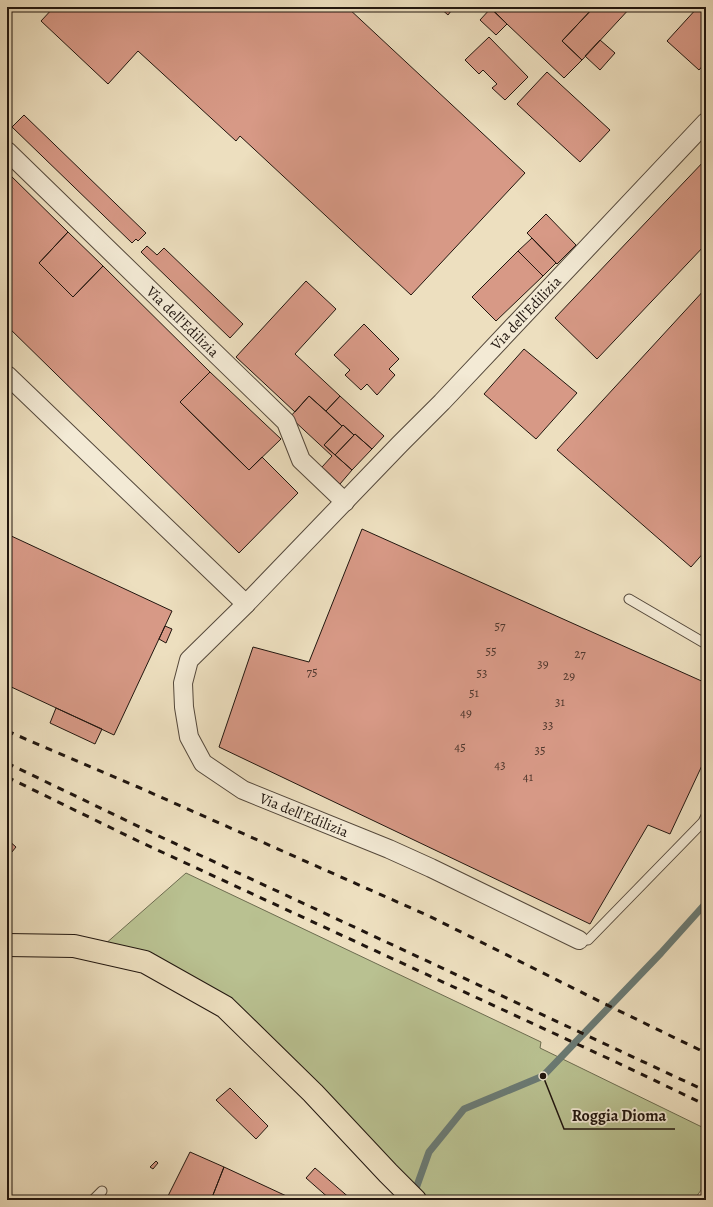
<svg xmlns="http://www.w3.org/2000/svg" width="713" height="1207" font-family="Alegreya,serif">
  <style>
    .green { fill: #b9c191; stroke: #6d6c50 }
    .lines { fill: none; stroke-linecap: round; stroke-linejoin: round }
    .stream { stroke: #6a7a74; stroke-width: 7 }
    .building { fill: #d79986; stroke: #21160f }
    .service-casing { stroke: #54483b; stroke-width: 11 }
    .minor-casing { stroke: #54483b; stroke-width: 20 }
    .trunk-casing { stroke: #21160f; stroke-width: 24 }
    .service { stroke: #f3ead5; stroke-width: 9 }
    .minor { stroke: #f3ead5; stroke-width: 18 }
    .trunk { stroke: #eddfbf; stroke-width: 22 }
    .rail { stroke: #21160f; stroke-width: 3; stroke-dasharray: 7 7; stroke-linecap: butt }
    .labels { text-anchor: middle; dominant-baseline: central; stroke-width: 3.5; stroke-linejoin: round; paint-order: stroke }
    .number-label { font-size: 13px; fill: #4e372d }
    .street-label { font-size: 15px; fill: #21160f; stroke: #f3ead5 }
    .leader { fill: none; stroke: #21160f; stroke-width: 1.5 }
    .callout-dot { fill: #21160f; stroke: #f3ead5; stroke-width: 1.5 }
    .callout-label { font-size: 16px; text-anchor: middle; font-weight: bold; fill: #21160f; stroke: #f3ead5; stroke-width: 3.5; stroke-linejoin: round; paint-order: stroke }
  </style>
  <rect width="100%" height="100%" fill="#eddfbf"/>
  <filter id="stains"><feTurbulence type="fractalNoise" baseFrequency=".005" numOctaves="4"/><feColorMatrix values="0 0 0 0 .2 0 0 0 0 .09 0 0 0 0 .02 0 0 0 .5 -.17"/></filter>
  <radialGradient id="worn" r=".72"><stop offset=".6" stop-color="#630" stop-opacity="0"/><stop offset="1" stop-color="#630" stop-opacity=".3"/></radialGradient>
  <path class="green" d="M186,873l355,169 -1,6 166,81v54l-12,17h-270l-157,-162 -163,-93z"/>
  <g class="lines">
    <path class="stream" d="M414,1194l15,-42 35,-43 79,-33 118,-123 45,-50"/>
  </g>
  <path class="building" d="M54,7h293l178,166 -114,122 -171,-159 -4,5 -98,-90 -30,33 -67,-63z
    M439,7h15l-6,8z
    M489,7h105l-32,34 20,19 -18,18z
    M594,7h37l-49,53 -20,-19z
    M698,7h8v55l-7,8 -32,-29z
    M491,8l16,16 -11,11 -16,-15z
    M489,37l39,40 -23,23 -13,-12 5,-4 -14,-14 -4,4 -14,-14z
    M600,40l15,13 -15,17 -15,-14z
    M547,72l63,58 -30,32 -63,-58z
    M24,115l122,118 -8,8 -2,-2 -4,4 -120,-116z
    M706,159v85l-109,115 -42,-41z
    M7,172l61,60 -29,31 34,34 30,-31 107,106 -30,30 69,68 13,-13 36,36 -59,60 -232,-227z
    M546,214l30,31 -19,19 -30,-31z
    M68,232l35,34 -30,31 -34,-34z
    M532,238l24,25 -13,13 -25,-25z
    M147,246l10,9 7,-7 79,76 -13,14 -89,-86z
    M518,251l25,25 -47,45 -24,-24z
    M306,281l30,28 -41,45 45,42 -14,15 -17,-15 -14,16 -59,-55z
    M706,288v262l-15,17 -134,-117z
    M364,324l35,35 -10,10 6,6 -18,20 -10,-11 -6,6 -16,-15 5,-5 -16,-15z
    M524,349l53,44 -41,46 -52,-45z
    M210,372l71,67 -32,31 -69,-68z
    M309,396l33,30 -18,19 28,25 -12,14 -18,-17 10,-11 -42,-39z
    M340,396l44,40 -12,13 -17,-15 -1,1 -11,-10 -1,1 -16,-15z
    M343,425l11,10 -19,20 -11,-10z
    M355,434l17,15 -20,21 -17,-15z
    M362,529l344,154v74l-36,77 -22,-9 -58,99 -371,-177 34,-100 56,15z
    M7,534l165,77 -58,124 -107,-50z
    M165,626l7,3 -6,14 -7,-4z
    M56,708l46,21 -7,15 -45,-21z
    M8,840l8,7 -9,11v-16z
    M230,1088l38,38 -12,13 -40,-39z
    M190,1152l34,15 -13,33h-45z
    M156,1161l2,2 -5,6 -3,-2z
    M224,1167l71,33h-84z
    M315,1168l37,32h-21l-25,-22z"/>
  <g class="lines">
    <g class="service-casing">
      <path id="service" d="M629,599l77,45
        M579,940h9l115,-118 3,-6
        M93,1200l9,-9"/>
    </g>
    <g class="minor-casing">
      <g id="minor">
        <path id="s1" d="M7,151l279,271 15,38 44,42"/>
        <path d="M7,375l239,229"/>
        <path id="s2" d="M579,940l-148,-72 -42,-19 -146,-59 -40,-27 -14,-26 -5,-30 -1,-24 6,-23 57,-56 154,-160 42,-42 264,-280"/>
      </g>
    </g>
    <g class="trunk-casing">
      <path id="trunk" d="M7,945l67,1 71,16 80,45 88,86 75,80 27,27"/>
    </g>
    <use href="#service" class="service"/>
    <use href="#minor" class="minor"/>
    <use href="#trunk" class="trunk"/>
    <path class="rail" d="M7,731l131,56 291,129 174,87 103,50
      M7,763l139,67 560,261
      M7,777l131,64 480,222 88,42"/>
  </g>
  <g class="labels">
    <g class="number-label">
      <text x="500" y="625">57</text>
      <text x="491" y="650">55</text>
      <text x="580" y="653">27</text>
      <text x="543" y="663">39</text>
      <text x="312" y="671">75</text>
      <text x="482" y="672">53</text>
      <text x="569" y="675">29</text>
      <text x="474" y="692">51</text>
      <text x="560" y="701">31</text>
      <text x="466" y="712">49</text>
      <text x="548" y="724">33</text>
      <text x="460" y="746">45</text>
      <text x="540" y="749">35</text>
      <text x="500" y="764">43</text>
      <text x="528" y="776">41</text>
    </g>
    <g class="street-label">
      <text stroke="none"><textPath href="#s2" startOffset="1008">Via dell'Edilizia</textPath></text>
      <text stroke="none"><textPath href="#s1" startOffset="245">Via dell'Edilizia</textPath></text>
      <text transform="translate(304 815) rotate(22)">Via dell'Edilizia</text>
    </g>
  </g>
  <path class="leader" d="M543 1076L564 1129H675"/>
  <circle class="callout-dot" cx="543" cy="1076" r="4"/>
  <g class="callout-label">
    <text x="619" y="1121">Roggia Dioma</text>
  </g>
  <rect width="713" height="1207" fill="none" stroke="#eddfbf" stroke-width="24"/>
  <rect x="8" y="8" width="697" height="1191" fill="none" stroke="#21160f" stroke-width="2"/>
  <rect x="12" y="12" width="689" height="1183" fill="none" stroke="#21160f"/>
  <rect width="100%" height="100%" filter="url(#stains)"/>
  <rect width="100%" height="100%" fill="url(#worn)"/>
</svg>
